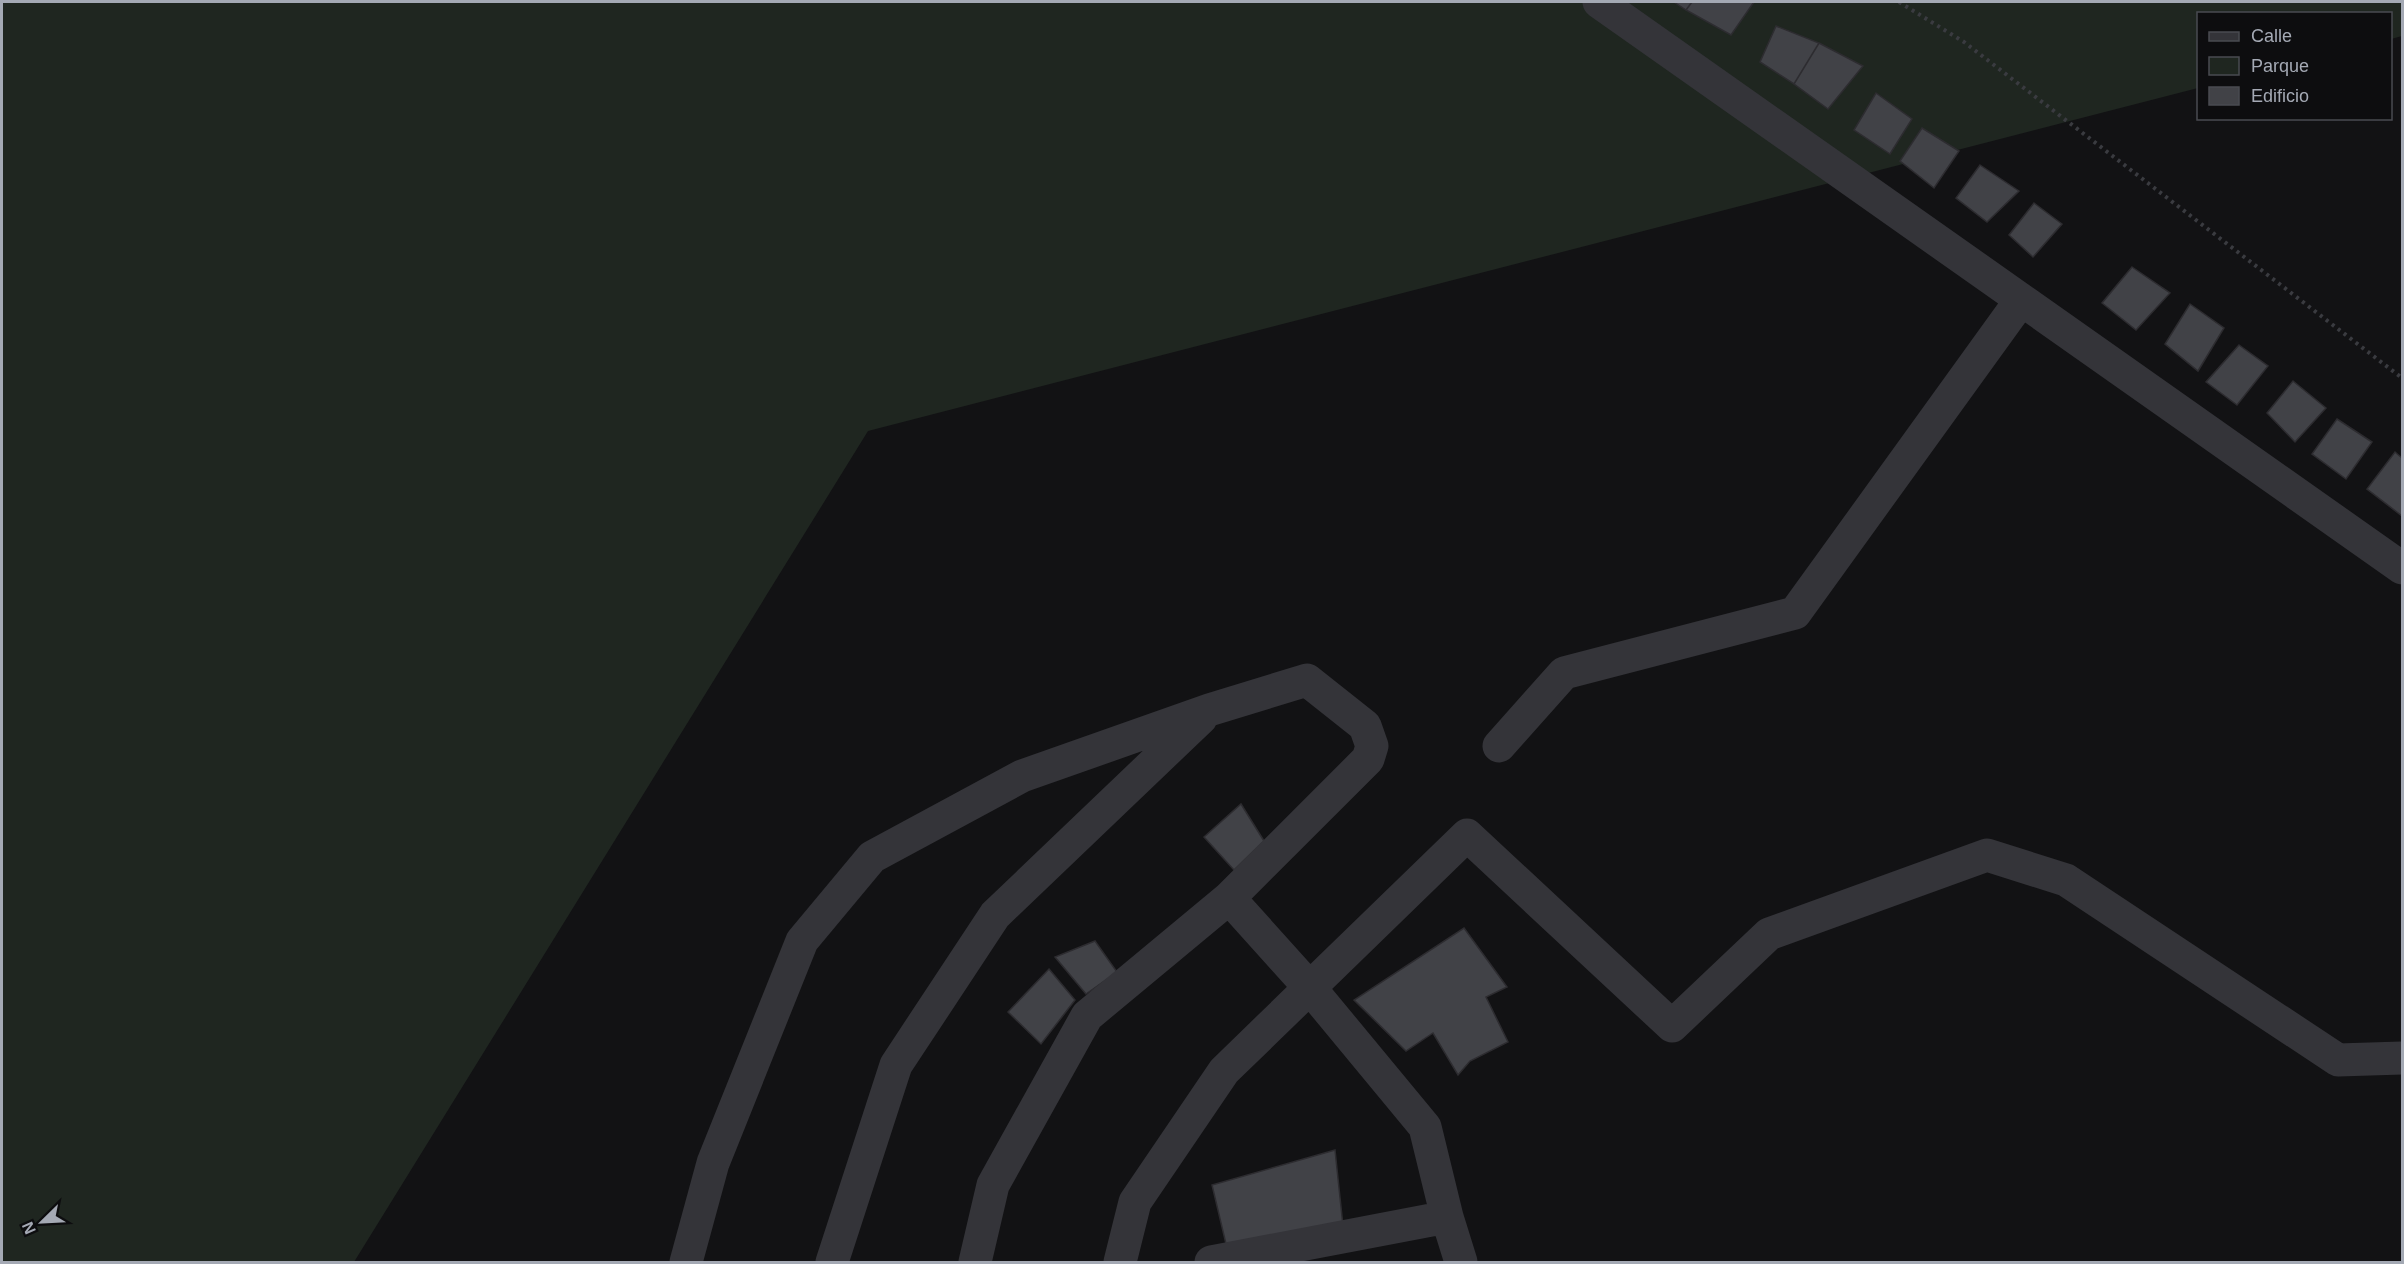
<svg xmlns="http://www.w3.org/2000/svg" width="2404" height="1264" font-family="Helvetica,sans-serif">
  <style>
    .green { fill: #1f2620 }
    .building { fill: #414247; stroke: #2d2c30; stroke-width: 1.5 }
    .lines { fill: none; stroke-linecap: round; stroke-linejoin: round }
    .path { stroke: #3a3b40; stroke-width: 4; stroke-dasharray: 3 4.5; stroke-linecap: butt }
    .street { stroke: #343439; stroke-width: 33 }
  </style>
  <rect width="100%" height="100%" fill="#121214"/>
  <path class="green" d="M2,2h2400v34l-11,3 -1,-25h-192v74l-1330,343 -514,831h-352z"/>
  <path class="building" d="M1674,2h18l-6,8z
    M1692,2h62l-23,33 -45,-25z
    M1776,26l43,17 -25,41 -34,-22z
    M1819,43l44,23 -35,43 -34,-25z
    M1876,93l36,26 -22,35 -36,-24z
    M1922,128l37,23 -25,37 -34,-27z
    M1980,165l39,26 -32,31 -31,-24z
    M2034,203l28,21 -29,33 -24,-22z
    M2132,267l38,26 -34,37 -34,-27z
    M2190,304l34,24 -26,43 -33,-27z
    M2239,345l29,21 -31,39 -31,-23z
    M2293,381l33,27 -31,34 -28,-29z
    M2337,419l35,23 -26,37 -34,-25z
    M2395,452l7,6v58l-35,-27z
    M1241,804l23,37 -30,29 -30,-33z
    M1464,928l43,59 -21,10 22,45 -38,19 -12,14 -25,-42 -27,18 -52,-51z
    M1095,941l22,31 -31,22 -31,-37z
    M1049,969l26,31 -34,44 -33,-32z
    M1335,1150l8,76 -117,18 -14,-59z"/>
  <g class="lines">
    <path class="path" d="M1899,2l65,40 438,336"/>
    <path class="street" d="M1599,2l803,566
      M1499,746l65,-73 231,-60 226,-313
      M1229,898l81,90 115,139 22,90 14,45
      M686,1262l27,-99 89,-222 70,-84 150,-81 187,-66 98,-30 58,46 7,20 -4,13 -139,139 -142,118 -94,169 -18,77
      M832,1262l64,-197 99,-150 206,-197
      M1120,1262l15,-60 89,-131 243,-236 205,191 97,-92 218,-79 79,25 272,180 64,-2
      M1211,1262l236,-45"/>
  </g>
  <rect width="2404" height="1264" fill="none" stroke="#a4a9b4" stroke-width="6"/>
  <rect x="2197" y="12" width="195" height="108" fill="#0d0d0f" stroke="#494b51" stroke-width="1.5"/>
  <rect x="2209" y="32" width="30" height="9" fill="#343439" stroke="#494b51" stroke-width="1.5"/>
  <text x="2251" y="42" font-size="18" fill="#a4a9b4">Calle</text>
  <rect x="2209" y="57" width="30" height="18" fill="#1f2620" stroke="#494b51" stroke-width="1.5"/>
  <text x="2251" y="72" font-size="18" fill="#a4a9b4">Parque</text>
  <rect x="2209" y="87" width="30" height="18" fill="#414247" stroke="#494b51" stroke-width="1.5"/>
  <text x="2251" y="102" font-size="18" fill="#a4a9b4">Edificio</text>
  <g transform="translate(42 1222) rotate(246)" stroke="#0d0d0f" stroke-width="4.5" paint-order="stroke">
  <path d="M0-4.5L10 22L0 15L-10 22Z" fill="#a4a9b4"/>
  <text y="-9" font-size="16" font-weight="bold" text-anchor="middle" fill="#a4a9b4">N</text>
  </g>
</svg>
